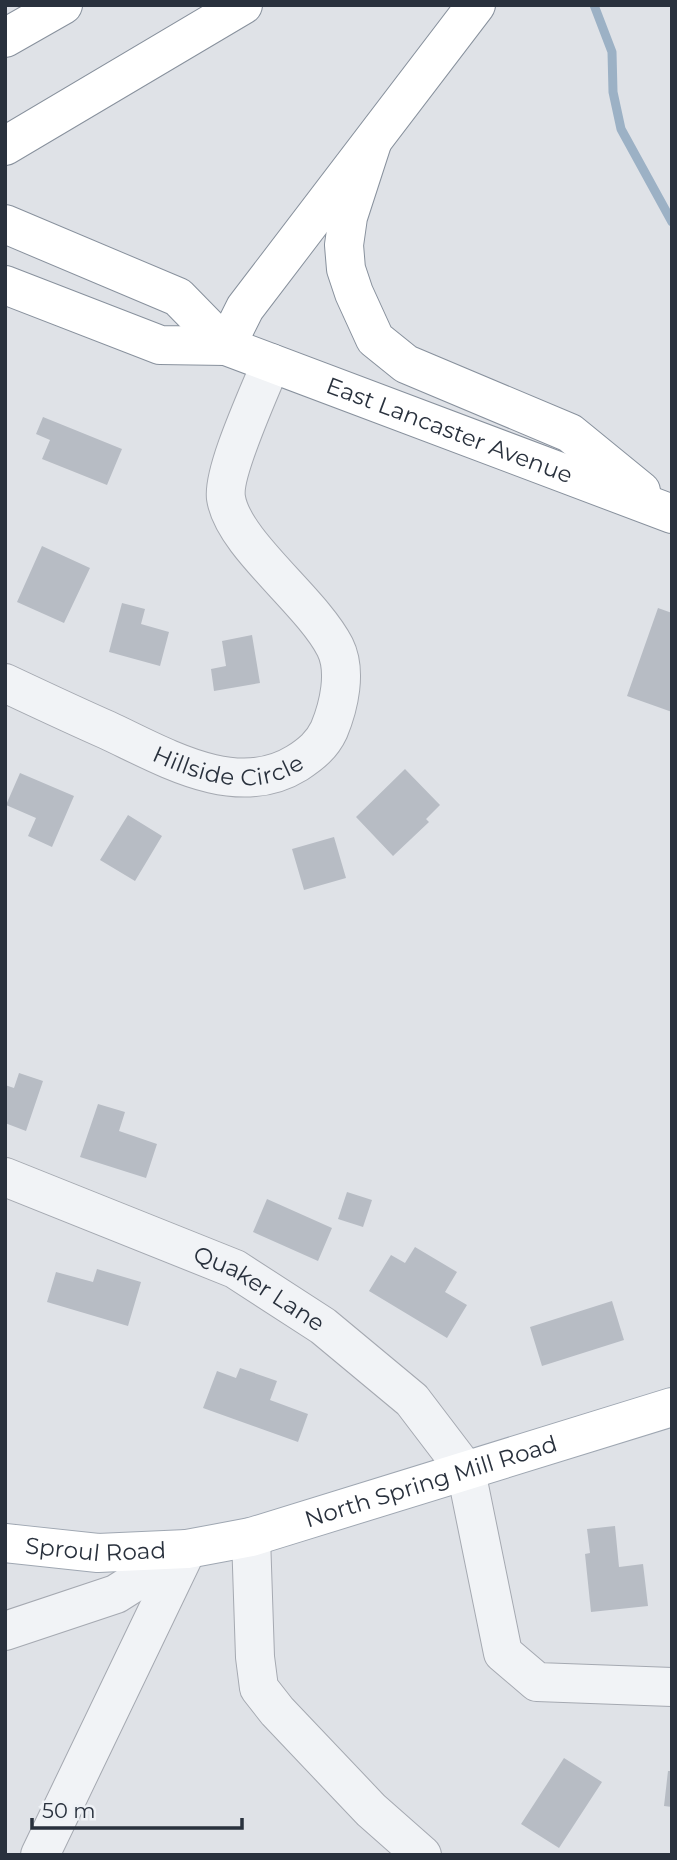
<svg xmlns="http://www.w3.org/2000/svg" width="677" height="1860" font-family="Montserrat,sans-serif">
  <style>
    .lines { fill: none; stroke-linecap: round; stroke-linejoin: round }
    .stream { stroke: #9cb1c5; stroke-width: 9 }
    .building { fill: #b7bcc4 }
    .minor-casing { stroke: #a5a9b1; stroke-width: 40 }
    .major-casing { stroke: #9fa7b2; stroke-width: 40 }
    .highway-casing { stroke: #88919d; stroke-width: 40 }
    .minor { stroke: #f1f3f6; stroke-width: 38 }
    .major { stroke: #fff; stroke-width: 38 }
    .highway { stroke: #fff; stroke-width: 38 }
    .labels { text-anchor: middle; dominant-baseline: central; stroke-width: 6; stroke-linejoin: round; paint-order: stroke }
    .street-label { font-size: 23px; fill: #29313d; stroke: #eef1f5 }
  </style>
  <rect width="100%" height="100%" fill="#dfe2e7"/>
  <g class="lines">
    <path class="stream" d="M594,5l18,47 1,40 8,37 51,93"/>
  </g>
  <path class="building" d="M43,417l79,32 -15,36 -65,-26 8,-19 -14,-6z
    M42,546l48,22 -26,55 -47,-21z
    M122,603l23,6 -4,15 28,8 -9,34 -51,-14z
    M658,608l14,5v99l-45,-16z
    M252,635l8,48 -46,8 -3,-22 15,-3 -4,-25z
    M405,769l35,36 -14,14 3,3 -36,34 -37,-39z
    M20,773l54,23 -22,51 -24,-11 8,-18 -30,-13z
    M128,815l34,21 -27,45 -35,-21z
    M334,837l12,41 -42,12 -12,-41z
    M19,1073l24,8 -17,50 -21,-8v-38l9,3z
    M98,1104l27,8 -6,19 38,13 -11,34 -66,-21z
    M347,1192l25,8 -9,27 -25,-8z
    M267,1199l65,29 -14,33 -65,-29z
    M415,1247l42,25 -12,20 22,13 -20,33 -78,-47 22,-36 14,8z
    M97,1269l44,13 -13,44 -81,-24 9,-30 37,10z
    M612,1301l12,39 -82,26 -12,-39z
    M240,1368l37,13 -7,19 38,14 -10,28 -95,-34 14,-37 19,7z
    M615,1526l4,41 24,-3 5,42 -57,6 -6,-58 5,-1 -3,-24z
    M564,1758l38,24 -43,66 -38,-24z
    M668,1771h4v36l-8,-1z"/>
  <g class="lines">
    <g class="minor-casing">
      <g id="minor">
        <path id="s1" d="M5,683c34,16 68,32 102,47 56,26 129,71 190,33 14,-9 25,-18 32,-33 10,-24 18,-59 6,-83 -24,-47 -102,-103 -109,-149 -4,-26 34,-107 45,-135"/>
        <path id="s2" d="M5,1177l230,92 88,57 89,74 54,71 37,182 34,29 135,5"/>
        <path d="M251,1537l4,120 4,31 18,23 94,99 51,45"/>
        <path d="M5,1631l111,-37 71,-45"/>
        <path d="M40,1855l147,-306"/>
      </g>
    </g>
    <g class="major-casing">
      <g id="major">
        <path id="s3" d="M5,1543l93,10 89,-4 64,-12 421,-130"/>
      </g>
    </g>
    <g class="highway-casing">
      <g id="highway">
        <path d="M5,38l58,-33"/>
        <path d="M372,143l-24,74 -4,28 2,24 8,24 21,46 31,25 164,69 71,58"/>
        <path d="M5,146l238,-141"/>
        <path d="M5,224l173,73 48,49"/>
        <path id="s4" d="M5,285l155,60 66,1 446,168"/>
        <path d="M226,346l19,-38 231,-303"/>
      </g>
    </g>
    <use href="#minor" class="minor"/>
    <use href="#major" class="major"/>
    <use href="#highway" class="highway"/>
  </g>
  <g class="labels">
    <g class="street-label">
      <text stroke="none"><textPath href="#s4" startOffset="471">East Lancaster Avenue</textPath></text>
      <text stroke="none"><textPath href="#s1" startOffset="242">Hillside Circle</textPath></text>
      <text stroke="none"><textPath href="#s2" startOffset="278">Quaker Lane</textPath></text>
      <text stroke="none"><textPath href="#s3" startOffset="436">North Spring Mill Road</textPath></text>
      <text stroke="none"><textPath href="#s3" startOffset="91">Sproul Road</textPath></text>
    </g>
  </g>
  <rect width="677" height="1860" fill="none" stroke="#29313d" stroke-width="14"/>
  <path d="M32 1818v10h210v-10" fill="none" stroke="#29313d" stroke-width="3.5"/>
  <text x="42" y="1818" font-size="21" fill="#29313d" stroke="#eef1f5" stroke-width="5" paint-order="stroke">50 m</text>
</svg>
